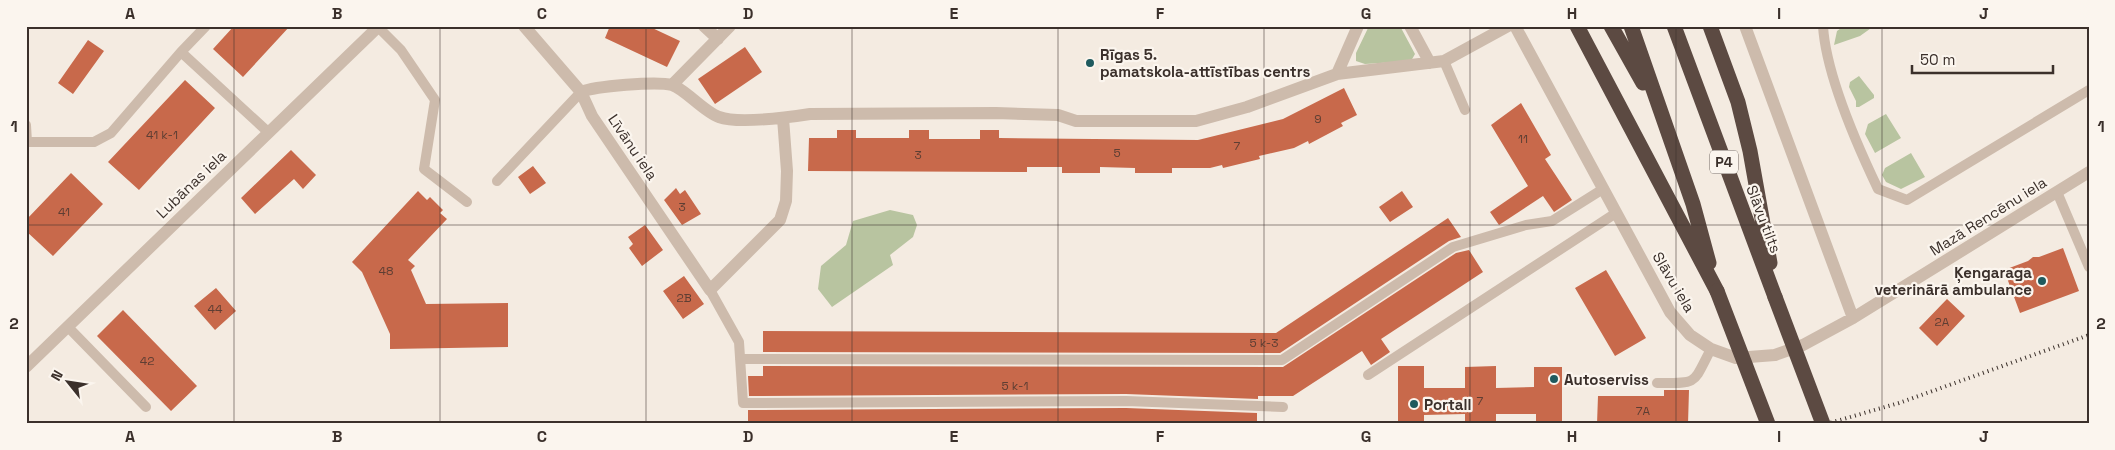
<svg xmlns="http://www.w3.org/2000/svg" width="2115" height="450" font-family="'Space Grotesk',sans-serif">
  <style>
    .green { fill: #b8c4a0 }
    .building { fill: #c8694b }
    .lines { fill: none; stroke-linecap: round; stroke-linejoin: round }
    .lane { stroke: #cdbbac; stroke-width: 10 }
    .street { stroke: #cdbbac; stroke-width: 12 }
    .highway { stroke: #5c4a42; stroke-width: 15 }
    .rail { stroke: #3b302b; stroke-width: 4; stroke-dasharray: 1 4; stroke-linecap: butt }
    .highway-bridge { stroke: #5c4a42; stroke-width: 15 }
    .grid { fill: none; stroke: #3b302b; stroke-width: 1; stroke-opacity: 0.55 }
    .poi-dot { fill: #1f5a5e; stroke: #fbf5ee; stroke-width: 2 }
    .labels { text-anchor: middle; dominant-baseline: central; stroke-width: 4.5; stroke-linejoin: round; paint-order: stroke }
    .number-label { font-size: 12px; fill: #5e3e33 }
    .shield { fill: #fbf5ee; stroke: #756b66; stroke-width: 1 }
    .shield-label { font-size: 14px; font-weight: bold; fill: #3b302b }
    .poi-label { font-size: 15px; font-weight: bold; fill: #3b302b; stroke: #fbf5ee; text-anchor: start }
    .street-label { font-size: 15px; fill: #3b302b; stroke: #fbf5ee }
    .neatline { fill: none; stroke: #3b302b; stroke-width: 2 }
    .grid-label { font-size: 16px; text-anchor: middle; font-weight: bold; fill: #3b302b }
  </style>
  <rect width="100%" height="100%" fill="#f4ebe1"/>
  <path class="green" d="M1369,26h31l15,28 -4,7 -46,3 -9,-3v-8z
    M1844,26h30l-14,10 -26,9 3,-14z
    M1859,76l15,19v3l-15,9h-3v-6l-7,-14 1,-5z
    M1886,114l15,24 -26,15 -10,-19 3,-10z
    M1911,153l14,24 -24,12 -15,-7 -4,-7 3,-7z
    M890,210l23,5 4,10 -4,12 -23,18 3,10 -61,42 -14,-18 3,-23 25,-21 7,-24z"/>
  <path class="building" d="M234,26h56l-47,51 -30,-28z
    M610,26h38l32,15 -13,26 -62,-29z
    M88,40l16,11 -31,43 -15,-11z
    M745,47l17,25 -47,32 -17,-25z
    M185,80l30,28 -76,82 -31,-28z
    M1344,88l13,27 -16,8 2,3 -34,18 -1,-3 -14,7 -35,8 1,3 -37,9 -1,-3 -12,3h-38v5h-37v-5l-35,-1v6h-38v-6h-35v5l-219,-1 1,-33h28v-8h19v8h53v-8h20v9h51v-9h19v8l199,2 85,-21z
    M1521,103l30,52 -6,4 27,41 -18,12 -11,-16 -44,29 -9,-13 38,-26 -37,-61z
    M291,150l25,25 -13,14 -9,-10 -39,35 -14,-16z
    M533,166l13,17 -16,11 -12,-17z
    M71,173l32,31 -50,52 -27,-25v-11z
    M676,188l4,6 5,-4 16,24 -19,11 -18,-25z
    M418,191l9,9 3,-3 13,13 -3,3 7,6 -39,41 7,6 -4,4 15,34 82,-1v44l-118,2v-15l-28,-62 -10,-10z
    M1402,191l11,16 -23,15 -11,-15z
    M1448,218l13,19 -12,4 -169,112 -517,-1v-21l513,2z
    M645,225l18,25 -21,16 -13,-18 4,-4 -5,-7z
    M2063,248l16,43 -59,22 -16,-43 24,-9 5,-4h6z
    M1469,250l14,22 -102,67 9,13 -19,13 -9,-14 -69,45h-35v3l-132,-5 -377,2 -1,-20h15v-10l520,1 173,-114z
    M1606,270l40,68 -31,18 -40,-68z
    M684,276l20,28 -21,15 -20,-28z
    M216,288l20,23 -21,19 -21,-24z
    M1947,299l18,17 -28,30 -18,-18z
    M123,310l74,76 -26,25 -74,-75z
    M1398,366h26v22h41v-21l31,-1v22l38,-1v-20h28v57h-26v-10h-40v10h-31v-10l-41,1v9h-26z
    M1664,390h25l-1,34h-91l1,-28h66z
    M1126,408l131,5v11h-509v-14z"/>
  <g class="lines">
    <path class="lane" d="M377,26l24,24 34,50 -11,69 43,33
      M1823,26c3,49 34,119 55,163l29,11 182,-110
      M181,52l25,-26
      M1444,61l21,49
      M26,125l1,17
      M26,142h68l17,-9 70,-81 87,80
      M497,181l84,-89
      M2057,192l32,75
      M710,290l29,52 4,61 383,-2 157,6
      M68,327l78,80
      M740,359l542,1 171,-113 73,-22 26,-4 51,-32
      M1368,375l248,-162
      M1657,383c42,0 35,2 54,-34"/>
    <path class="street" d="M524,26l57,66 11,24 118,174 70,-70 6,-19 1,-30 -4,-53
      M704,26l14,13
      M1410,26l20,37
      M1515,26l155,286 20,23 21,14 25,9 39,-3 28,-10 50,-27 236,-146
      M1745,26l108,292
      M1337,74l21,-48
      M672,85l58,-59
      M581,92c14,-6 76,-11 91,-7 13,4 32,27 47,32 19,7 71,0 91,-3l186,-1 62,2 18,6h120l51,-14 90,-33 107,-13 64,-35
      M26,367l353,-341"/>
    <path class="highway" d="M1577,26l140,265
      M1611,26l32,57
      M1631,26l62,178 16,59
      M1674,26l101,271
      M1710,26l28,76 12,49 20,112"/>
    <path class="rail" d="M1826,424l73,-21 190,-68"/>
    <path class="highway-bridge" d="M1717,291l51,133
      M1775,297l48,127"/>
  </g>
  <path class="grid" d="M234,26v398M440,26v398M646,26v398M852,26v398M1058,26v398M1264,26v398M1470,26v398M1676,26v398M1882,26v398M26,225h2063"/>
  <g class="poi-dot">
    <circle cx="1090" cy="63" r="5"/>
    <circle cx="2042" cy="281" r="5"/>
    <circle cx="1554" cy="379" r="5"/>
    <circle cx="1414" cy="404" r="5"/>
  </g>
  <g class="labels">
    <g class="number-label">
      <text x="1318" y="119">9</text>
      <text x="162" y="135">41 k-1</text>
      <text x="1523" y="139">11</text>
      <text x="1237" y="146">7</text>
      <text x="1117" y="153">5</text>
      <text x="918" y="155">3</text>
      <text x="682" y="207">3</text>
      <text x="64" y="212">41</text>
      <text x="386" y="271">48</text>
      <text x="684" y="298">2B</text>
      <text x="215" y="309">44</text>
      <text x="1942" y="322">2A</text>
      <text x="1264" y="343">5 k-3</text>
      <text x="147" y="361">42</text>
      <text x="1015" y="386">5 k-1</text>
      <text x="1480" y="401">7</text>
      <text x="1643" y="411">7A</text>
    </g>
    <rect class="shield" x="1710" y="150.5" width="28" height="23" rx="4"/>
    <g class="shield-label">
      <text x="1724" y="162">P4</text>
    </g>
    <g class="poi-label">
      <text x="1100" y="54">Rīgas 5.<tspan x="1100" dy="17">pamatskola-attīstības centrs</tspan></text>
      <text x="2032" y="272" text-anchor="end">Ķengaraga<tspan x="2032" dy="17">veterinārā ambulance</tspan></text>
      <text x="1564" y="379">Autoserviss</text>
      <text x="1424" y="404">Portall</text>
    </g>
    <g class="street-label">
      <text transform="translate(633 147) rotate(56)">Līvānu iela</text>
      <text transform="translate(191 184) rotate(-44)">Lubānas iela</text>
      <text transform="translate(1988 216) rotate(-32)">Mazā Rencēnu iela</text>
      <text transform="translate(1764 219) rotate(69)">Slāvu tilts</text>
      <text transform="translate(1674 282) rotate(59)">Slāvu iela</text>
    </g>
  </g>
  <rect width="2115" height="450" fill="none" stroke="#fbf5ee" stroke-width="55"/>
  <g transform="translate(68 382) rotate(300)" stroke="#fbf5ee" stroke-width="4" paint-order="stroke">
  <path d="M0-4L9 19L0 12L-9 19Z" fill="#3b302b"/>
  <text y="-8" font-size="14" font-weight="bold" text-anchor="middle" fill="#3b302b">N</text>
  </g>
  <path d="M1912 65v8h141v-8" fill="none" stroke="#3b302b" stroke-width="2.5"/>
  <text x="1920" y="65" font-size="15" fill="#3b302b" stroke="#fbf5ee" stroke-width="4" paint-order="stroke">50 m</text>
  <rect x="28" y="28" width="2060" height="394" class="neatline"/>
  <g class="grid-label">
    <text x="130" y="19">A</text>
    <text x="337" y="19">B</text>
    <text x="542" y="19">C</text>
    <text x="748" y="19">D</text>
    <text x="954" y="19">E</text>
    <text x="1160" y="19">F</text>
    <text x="1366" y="19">G</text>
    <text x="1572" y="19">H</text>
    <text x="1779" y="19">I</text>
    <text x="1984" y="19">J</text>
    <text x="14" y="132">1</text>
    <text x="2101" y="132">1</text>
    <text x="14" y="329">2</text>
    <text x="2101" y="329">2</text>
    <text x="130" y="442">A</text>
    <text x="337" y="442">B</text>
    <text x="542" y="442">C</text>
    <text x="748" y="442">D</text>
    <text x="954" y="442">E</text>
    <text x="1160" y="442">F</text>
    <text x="1366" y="442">G</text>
    <text x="1572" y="442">H</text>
    <text x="1779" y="442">I</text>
    <text x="1984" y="442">J</text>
  </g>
</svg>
